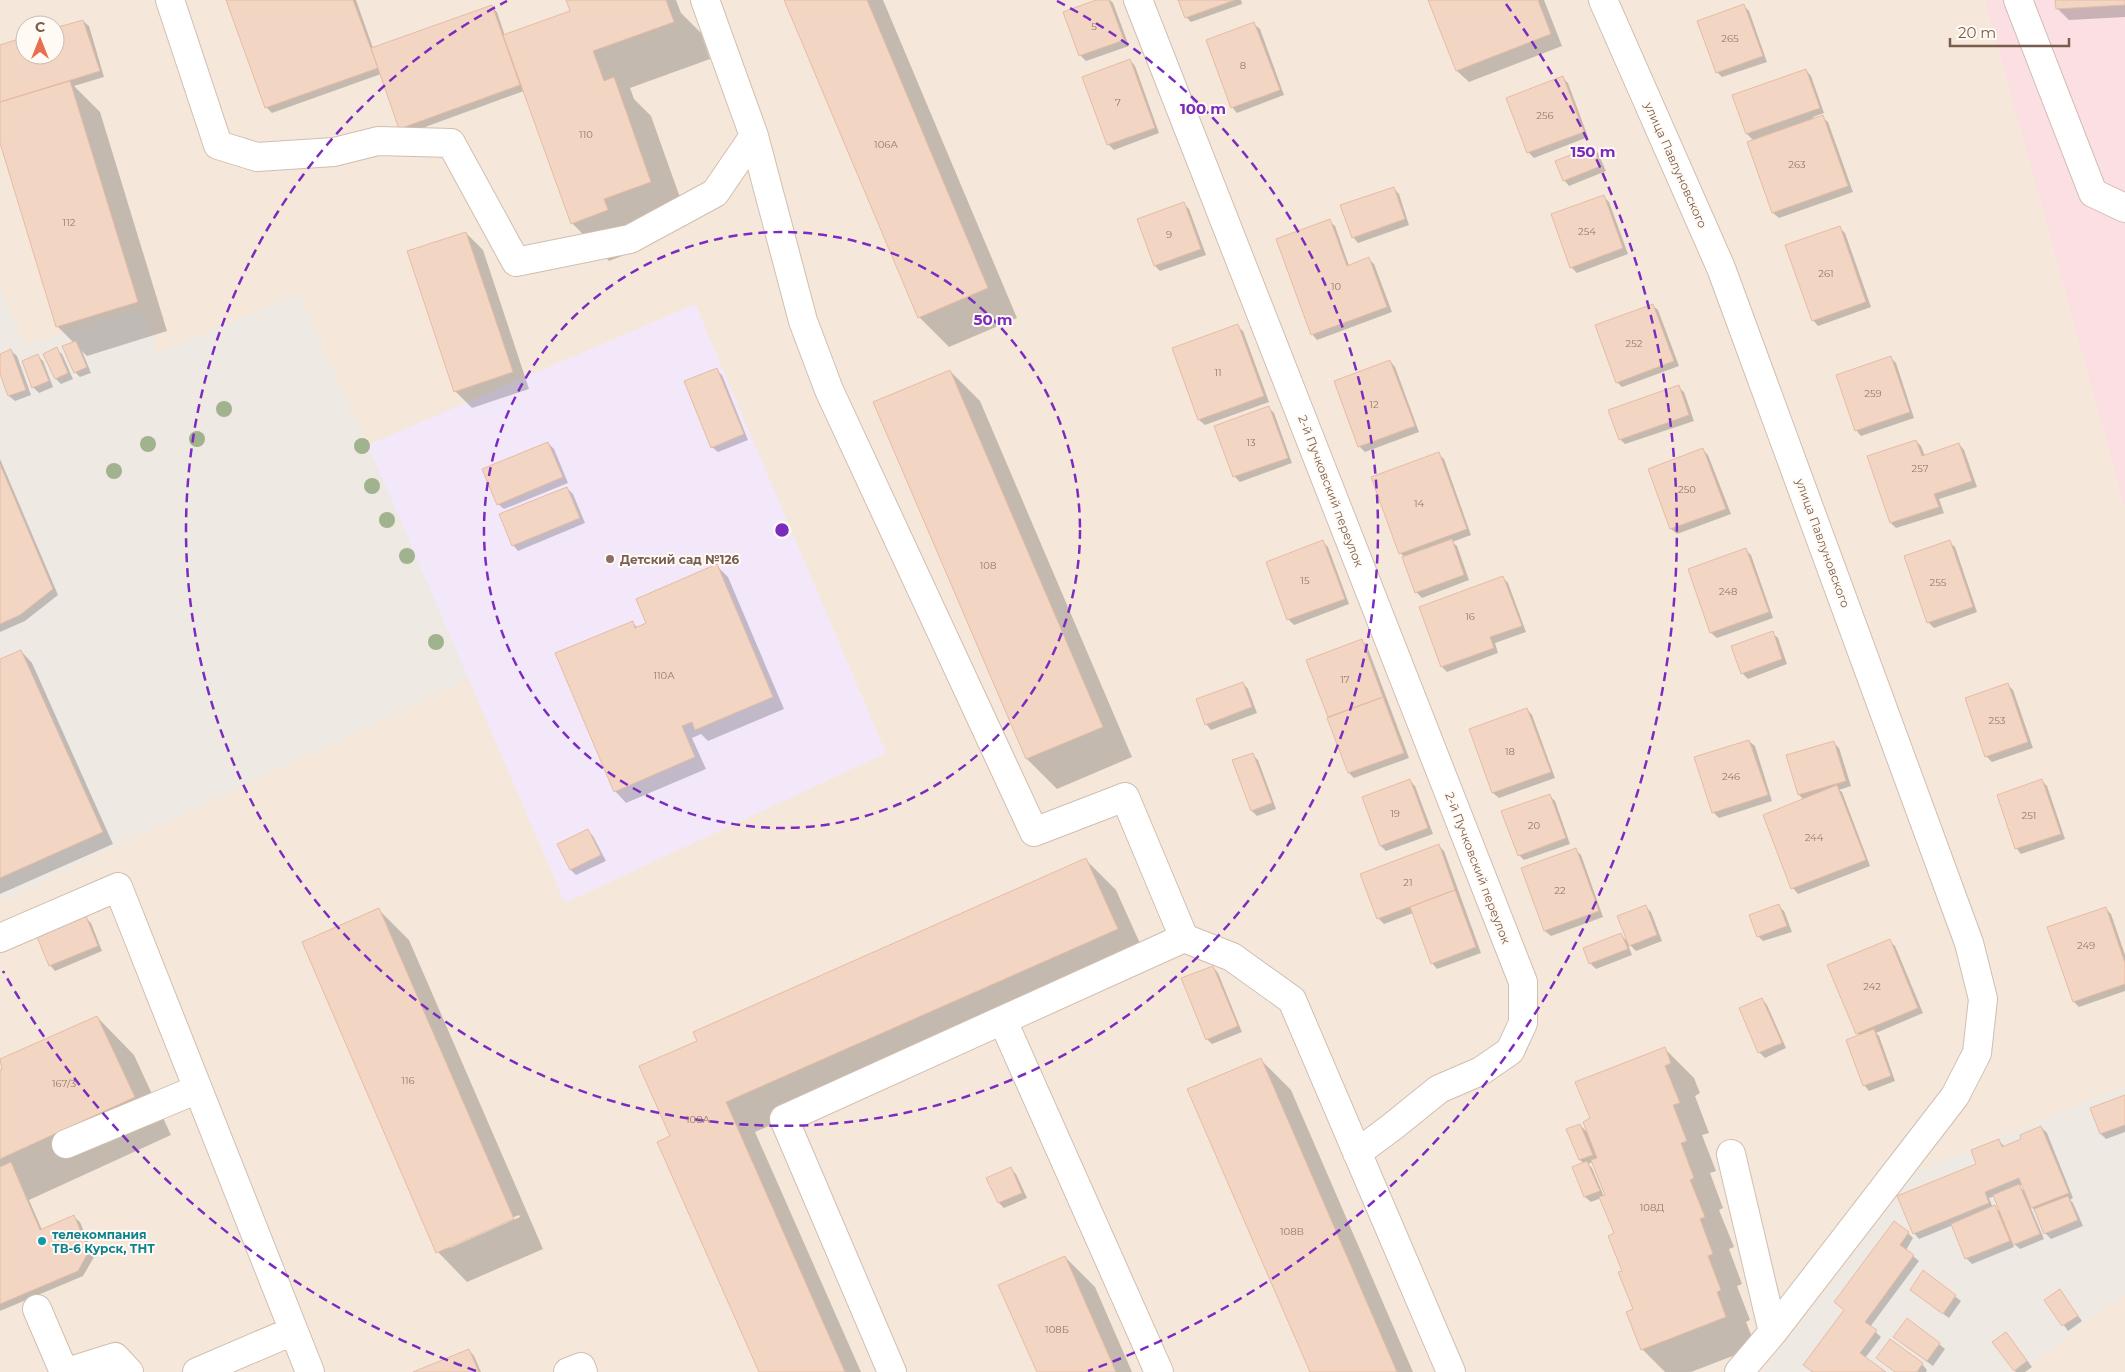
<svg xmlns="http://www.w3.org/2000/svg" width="2125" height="1372" font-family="Montserrat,sans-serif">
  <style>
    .residential { fill: #f5e8da; fill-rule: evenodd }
    .industrial { fill: #efe9e4 }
    .education { fill: #f3e8fa }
    .medical { fill: #fbdfe3 }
    .shadow { fill: #0003; fill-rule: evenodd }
    .building { fill: #f3d5c3; stroke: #e6bba3 }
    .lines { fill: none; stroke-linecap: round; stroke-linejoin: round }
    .minor-casing { stroke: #d1beb0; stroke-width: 30 }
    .minor { stroke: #fff; stroke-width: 28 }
    .tree { fill: #a0b28e }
    .ring { fill: none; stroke: #7b2cbf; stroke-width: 2.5; stroke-dasharray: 9 6 }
    .education-dot { fill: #8d6e63; stroke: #fffaf3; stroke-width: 2 }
    .culture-dot { fill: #0f9aa8; stroke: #fffaf3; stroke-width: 2 }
    .labels { text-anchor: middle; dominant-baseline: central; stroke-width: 4; stroke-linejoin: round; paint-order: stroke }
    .number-label { font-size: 10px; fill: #987a6a }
    .street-label { font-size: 12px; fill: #7a5c4d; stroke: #fffaf3 }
    .education-label { font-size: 12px; font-weight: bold; fill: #785e54; stroke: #fffaf3; text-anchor: start }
    .culture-label { font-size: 12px; font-weight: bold; fill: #0d838f; stroke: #fffaf3; text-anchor: start }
    .centre { fill: #7b2cbf; stroke: #fffaf3; stroke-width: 2.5 }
    .ring-label { font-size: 15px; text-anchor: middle; font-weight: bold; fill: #7b2cbf; stroke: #fffaf3; stroke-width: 4; stroke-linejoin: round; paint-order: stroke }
  </style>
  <rect width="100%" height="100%" fill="#fdf6ec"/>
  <path class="residential" d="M0,0h2125v1372h-2125zM25,25h30v30h-30z"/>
  <path class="industrial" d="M0,285l24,60 119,-35 15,43 140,-59 70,151 101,234 -469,222z
    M2125,1086v207l-105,79h-257l153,-200z"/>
  <path class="education" d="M695,304l191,449 -321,150 -197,-458z"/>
  <path class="medical" d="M1985,0h140v508z"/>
  <path class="shadow" d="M227,0h129l17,48 118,-42 6,6 8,24 67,-24 -5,-12h109l5,13 20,20 9,26 -80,29 4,11 17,17 37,104 -47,16 4,11 -36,14 -37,-38 -48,-132 -118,43 -6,-6 -19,-54 -109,39 -6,-6z
    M786,0h97l134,318 -68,29 -30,-30z
    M1100,0h10l3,3 16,43 -43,15 -6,-6z
    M1180,0h61l1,4 -51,18 -5,-5z
    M1429,0h115l18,46 -93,36 -12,-11z
    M2057,0h68v17l-56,3 -12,-12z
    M1744,6l5,5 18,51 -45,15 -5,-5z
    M83,21l6,5 15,51 -30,9 26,26 67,219 -80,25 -5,-5 9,22 -11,4 -5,-5 -1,-29 -17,-17 -57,-187v-93l25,-7v16h30v-25z
    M1254,24l6,5 24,66 -47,18 -5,-6z
    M1130,60l5,6 24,67 -45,17 -6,-6z
    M1806,70l5,6 13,37 -11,4 1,3 8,-3 6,5 25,70 -74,26 -6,-5 -24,-71 5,-1 -7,-7z
    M1562,77l6,6 20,54 -54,21 -6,-6z
    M1593,147l5,6 8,18 -37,15 -5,-6z
    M1393,188l6,6 10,31 -51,18 -5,-6z
    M1603,196l6,6 19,52 -51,19 -6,-6z
    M1183,203l6,6 17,46 -46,16 -5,-5 -17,-46z
    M1329,221l6,5 14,40 20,-7 5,5 18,48 -75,28 -5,-6z
    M1839,227l6,6 26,74 -53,19 -5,-6z
    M466,233l17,17 46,139 -57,19 -17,-17z
    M1652,305l6,5 21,56 -57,21 -5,-5z
    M1237,326l6,5 26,71 -64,23 -6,-5 -25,-71z
    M56,349l6,5 11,25 -12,5 -5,-5z
    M11,351l6,5 14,39 -16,6 -6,-5 -9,-26v-15z
    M37,355l6,6 10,26 -14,6 -6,-6z
    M1890,357l6,6 18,55 -53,18 -5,-6z
    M1390,361l5,6 24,65 -54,20 -6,-6z
    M716,369l6,6 26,65 -30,12 -6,-5z
    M950,371l30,30 152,356 -75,32 -30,-30 -152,-356z
    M1678,387l6,5 10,29 -69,23 -5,-5z
    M1268,407l6,6 18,50 -52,19 -5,-5 -19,-51z
    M1916,441l5,5 4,10 34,-12 5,6 13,37 -38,12 5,14 -48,15 -5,-5z
    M548,443l6,6 14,34 -64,26 -6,-5z
    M1703,450l5,5 23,59 -54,20 -6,-5 -22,-59z
    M1438,454l6,5 27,76 -19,7 5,4 12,34 -47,18 -6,-6 -11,-35 -5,-4z
    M0,459l58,136 -33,26 -25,11z
    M567,488l6,6 12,29 -67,28 -5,-6z
    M1323,542l5,5 21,57 -55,21 -6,-6z
    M1949,542l6,5 22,65 -43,16 -6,-6z
    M1746,550l5,5 22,63 -56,20 -6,-5 -22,-63z
    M717,566l11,11 56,132 -76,32 -7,-7 -9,4 14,31 -80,34 -11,-12 17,-169 6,6 10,-4z
    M1503,578l5,5 18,49 -31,11 3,10 -51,19 -5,-5z
    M1772,633l6,5 9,26 -39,15 -6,-6z
    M1362,641l5,5 42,112 -55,20 -5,-5 -41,-112z
    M21,651l11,12 81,181 -113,50v-233z
    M1243,683l5,6 9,24 -46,17 -5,-6z
    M2008,685l5,5 20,58 -41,14 -6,-6z
    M1527,709l5,6 23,63 -56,20 -6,-5 -23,-63z
    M1749,741l6,5 17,55 -53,17 -5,-5 -19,-55z
    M1833,742l6,6 12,38 -12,4 3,2 28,74 -72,28 -5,-6 11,-88 -5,-5z
    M1252,754l6,6 18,49 -19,7 -5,-5z
    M1410,781l5,5 18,48 -47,17 -5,-5z
    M2042,781l5,5 18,53 -44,15 -5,-6z
    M1549,795l6,6 15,43 -46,16 -5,-5z
    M588,831l5,5 13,25 -30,14 -5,-5 -13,-25z
    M1439,846l5,5 37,102 -44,16 -5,-6 -19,-50 -29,11 -6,-6z
    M1575,849l6,6 22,62 -52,19 -6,-5 -22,-63z
    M1086,860l30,30 31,69 -392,173 106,240h-100l-90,-235 27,-95z
    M1645,906l6,6 11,29 -26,10 -9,-9 5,13 -36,14 -6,-6 31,-28 8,8z
    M1778,906l6,5 8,21 -29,9 -5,-5z
    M2105,908l6,6 14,41v36l-46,16 -5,-5z
    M379,910l30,30 134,309 -76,33 -29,-30zM519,1215l1,2 -70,31v-3z
    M86,918l5,5 11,28 -47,20 -5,-6z
    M1889,941l6,5 28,67 -47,20 3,3 16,45 -26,10 -5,-6 -4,-49 -3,-3z
    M1213,967l5,6 24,59 -30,12 -5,-5z
    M1762,999l5,6 19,43 -21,10 -6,-6z
    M97,1017l37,38 37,80 -142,65 13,30 32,-13 6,5 14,35 -11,19 -83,35v-240l4,-2 -4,-8z
    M1664,1048l30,30 6,15 -5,3 14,37 -7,2 14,36 -6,2 13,35 -4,2 15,37 -5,2 13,35 -5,2 13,34 -4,2 10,25 -65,25h-26l-23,-23 -27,-115 -14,-36 -10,4 -6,-5 -11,-29 10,-4 -4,-4v-35l9,9 2,-15zM1593,1162l14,36 -2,1 -13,-31 -4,-4z
    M1261,1060l30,30 122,282h-102z
    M2125,1096v36l-19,7 -5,-5z
    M2041,1127l6,6 26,65 -3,2 3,3 10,23 -32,13 -6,-6 -8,-21 -7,-6 14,33 -24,10 -8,-7 2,5 -42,17 -6,-6 -13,-33 -34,14 -5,-6 85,-92 6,6 18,-7zM2023,1184l3,9 -7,-7zM1995,1196l7,18 -7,-7 -2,1 -4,-10z
    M1010,1168l6,6 11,24 -23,10 -5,-5 -11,-25z
    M1908,1233l5,5 -7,12 13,11 -49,66 11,10 -16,21 19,14h-72l-7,-7z
    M1065,1257l30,30 37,85h-94z
    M1924,1272l37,29 -12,17 -38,-28z
    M2060,1291l22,30 -14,10 -22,-31z
    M2011,1339l21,28 -7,5h-9l-22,-30z
    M1900,1342l39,2 6,5 -12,17z
    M469,1350l5,6 7,16h-65z
    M1878,1358l44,6 5,6 -1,2h-31z"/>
  <path class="building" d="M226,0h127l25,68 -113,40z
    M566,0h100l8,22 -81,29 11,30 10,-4 37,105 -47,17 4,11 -37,14 -68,-189 67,-24z
    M784,0h83l121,288 -70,30z
    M1096,0h13l15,40 -45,16 -16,-44z
    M1178,0h57l-50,18z
    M1428,0h110l13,34 -95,37z
    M2055,0h70v5l-69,4z
    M1744,4l19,52 -47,17 -19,-52z
    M492,5l28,80 -121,44 -28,-81z
    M83,20l17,51 -100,31v-57l25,-8v18h30v-27z
    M1254,22l26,68 -49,18 -25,-68z
    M1130,59l25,69 -48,17 -25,-68z
    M1806,69l14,39 -74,26 -14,-39z
    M1563,76l21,56 -57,21 -21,-55z
    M70,81l68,221 -82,25 -56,-184v-41z
    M1823,115l25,71 -76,27 -25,-71z
    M1593,146l8,20 -38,15 -8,-20z
    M1394,187l11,32 -53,19 -12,-33z
    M1604,195l19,53 -53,20 -19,-54z
    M1184,202l17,47 -47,17 -17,-47z
    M1330,219l17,47 22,-9 18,50 -76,28 -35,-96z
    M1840,226l26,76 -54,19 -27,-76z
    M466,232l47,140 -59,20 -47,-141z
    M1653,304l21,57 -58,22 -21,-58z
    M1238,324l26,72 -66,24 -26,-72z
    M76,341l11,26 -13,6 -12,-27z
    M57,347l11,26 -13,6 -12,-25z
    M11,349l15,41 -18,6 -8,-22v-20z
    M38,354l11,27 -17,7 -10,-27z
    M1891,356l19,56 -55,19 -19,-56z
    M1390,360l25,66 -57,21 -24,-66z
    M717,368l27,66 -33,14 -27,-67z
    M950,370l153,357 -77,32 -153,-357z
    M1679,385l10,30 -70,25 -11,-30z
    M1269,406l19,52 -55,19 -19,-51z
    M1916,440l6,16 37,-13 13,38 -38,13 5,13 -49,16 -23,-67z
    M548,442l15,35 -66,28 -15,-36z
    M1703,448l23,61 -56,20 -22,-60z
    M1439,452l28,77 -68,25 -28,-77z
    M0,464l53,125 -33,26 -20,9z
    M567,487l13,31 -68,28 -13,-32z
    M1452,539l12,36 -49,18 -13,-36z
    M1323,540l22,59 -58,21 -21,-58z
    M1950,540l23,67 -46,16 -23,-67z
    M1746,548l23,64 -59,21 -22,-64z
    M717,564l56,133 -78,33 -3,-8 -10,4 13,31 -81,35 -59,-139 78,-32 2,7 11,-5 -10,-24z
    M1503,576l19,50 -32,11 4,11 -53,19 -22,-60z
    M1773,631l9,28 -41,15 -10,-28z
    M1362,639l21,58 -55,20 -22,-57z
    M21,650l82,182 -103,46v-219z
    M1243,682l9,25 -47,18 -9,-26z
    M2008,683l20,59 -43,15 -20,-59z
    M1383,697l21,56 -56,20 -21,-55z
    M1527,708l24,64 -59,21 -23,-64z
    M1749,740l19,55 -56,18 -18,-56z
    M1834,741l12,40 -48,14 -12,-40z
    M1253,753l19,50 -21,8 -19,-51z
    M1410,779l18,49 -48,18 -18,-49z
    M2042,779l19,55 -46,15 -18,-54z
    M1837,785l29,75 -75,29 -28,-74z
    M1550,794l16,44 -48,18 -17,-45z
    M588,829l13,26 -31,15 -13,-26z
    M1439,844l16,46 -78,29 -17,-45z
    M1576,848l23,63 -55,20 -23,-63z
    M1086,858l32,71 -392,173 119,270h-86l-102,-230 13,-6 -31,-70 58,-25 -4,-9z
    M1455,890l21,57 -45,17 -21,-57z
    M1779,904l8,22 -30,11 -8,-22z
    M1646,905l11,30 -28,11 -12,-30z
    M2106,907l19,56v21l-52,18 -26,-75z
    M379,908l135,311 -78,34 -134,-311z
    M86,916l12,30 -49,20 -12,-29z
    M1621,933l7,16 -39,15 -6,-16z
    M1890,939l28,69 -62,26 -29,-69z
    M1213,966l25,60 -32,14 -25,-62z
    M1762,998l20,45 -24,10 -19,-45z
    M97,1016l38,81 -135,62v-89l2,-1 -2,-10z
    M1874,1029l17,47 -28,10 -17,-46z
    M1665,1047l6,16 -6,3 15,37 -7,2 14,36 -6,2 13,35 -4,2 15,37 -5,2 13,35 -5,2 13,34 -4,2 9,25 -85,33 -15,-38 7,-3 -15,-37 4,-1 -14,-35 6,-3 -15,-36 6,-2 -14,-35 6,-2 -14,-36 7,-4 -15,-36z
    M1261,1058l136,314h-87l-123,-283z
    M2125,1095v30l-25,9 -10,-26z
    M1580,1124l13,31 -14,5 -13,-31z
    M2041,1126l28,67 -38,15 -12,-30 -34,14 4,11 -76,31 -16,-38 79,-32 -5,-14 28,-11 3,8 19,-8 -1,-4z
    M1587,1161l13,30 -16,6 -12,-30z
    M11,1162l29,68 34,-15 15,36 -11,20 -78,33v-137z
    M1011,1167l11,26 -24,10 -12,-25z
    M2019,1184l21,50 -27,11 -20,-50z
    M2068,1196l10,24 -34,14 -10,-25z
    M1995,1205l15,36 -45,18 -14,-35z
    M1894,1221l15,11 -9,13 14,10 -49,67 12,8 -17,23 26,19h-73l-10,-7 41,-55 -10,-8z
    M1065,1256l51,116h-79l-39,-87z
    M1923,1270l33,25 -13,19 -33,-24z
    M2060,1289l18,27 -16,10 -18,-26z
    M1907,1318l33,25 -13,18 -34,-24z
    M2006,1332l21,29 -13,10 -22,-29z
    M1890,1339l33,24 -6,9h-22l-19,-14z
    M469,1349l10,23h-66z"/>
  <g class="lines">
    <g class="minor-casing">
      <path id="minor" d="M170,0l48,145 39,12 77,-5 44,-11 73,2 65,119 114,-23 85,-46 39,-57
        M705,0l49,136 49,185 26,69 205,442 91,-35 59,141 48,19 60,43 159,372
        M1138,0l385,982v41l-13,28 -29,20 -42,18 -47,38 -35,26
        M1603,0l118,268 248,675 14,56 -6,54 -22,43 -182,236 -34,40
        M2018,0l75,193 32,15
        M0,938l118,-51 192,485
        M1003,1021l156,351
        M66,1144l132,-55
        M1731,1154l42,178
        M37,1309l27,63
        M67,1372l48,-15 14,15
        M197,1372l96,-41
        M568,1372l13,-5 2,5
        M892,1372l-108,-253 400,-181"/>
    </g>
    <use href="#minor" class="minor"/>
  </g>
  <g class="tree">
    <circle cx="224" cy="409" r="8"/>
    <circle cx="197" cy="439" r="8"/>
    <circle cx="148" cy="444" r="8"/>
    <circle cx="362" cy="446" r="8"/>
    <circle cx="114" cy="471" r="8"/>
    <circle cx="372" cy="486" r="8"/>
    <circle cx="387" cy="520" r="8"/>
    <circle cx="407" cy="556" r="8"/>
    <circle cx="436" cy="642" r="8"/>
  </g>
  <g class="ring">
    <circle cx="782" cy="530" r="298"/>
    <path d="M1057 1A596 596 0 1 1 507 1"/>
    <path d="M476 1371A895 895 0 0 1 3 971M1506 4A895 895 0 0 1 1088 1371"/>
  </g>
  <circle class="education-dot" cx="610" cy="559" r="5"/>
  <circle class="culture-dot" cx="42" cy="1241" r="5"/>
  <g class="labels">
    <g class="number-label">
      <text x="1094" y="26">5</text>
      <text x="1730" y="38">265</text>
      <text x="1243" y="65">8</text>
      <text x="1118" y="102">7</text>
      <text x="1545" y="115">256</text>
      <text x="586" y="134">110</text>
      <text x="886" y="144">106А</text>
      <text x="1797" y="164">263</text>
      <text x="69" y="222">112</text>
      <text x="1587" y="231">254</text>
      <text x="1169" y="234">9</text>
      <text x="1826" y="273">261</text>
      <text x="1336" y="286">10</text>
      <text x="1634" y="343">252</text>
      <text x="1218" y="372">11</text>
      <text x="1873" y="393">259</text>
      <text x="1374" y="404">12</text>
      <text x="1251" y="442">13</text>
      <text x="1920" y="468">257</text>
      <text x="1687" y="489">250</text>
      <text x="1419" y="503">14</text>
      <text x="988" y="565">108</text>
      <text x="1305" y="580">15</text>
      <text x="1938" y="582">255</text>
      <text x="1728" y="591">248</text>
      <text x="1470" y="616">16</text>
      <text x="664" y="675">110А</text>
      <text x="1345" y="679">17</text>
      <text x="1997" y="720">253</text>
      <text x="1510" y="751">18</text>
      <text x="1731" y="776">246</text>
      <text x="1395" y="813">19</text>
      <text x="2029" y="815">251</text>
      <text x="1534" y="825">20</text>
      <text x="1814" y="837">244</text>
      <text x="1408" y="882">21</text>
      <text x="1560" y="890">22</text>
      <text x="2086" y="945">249</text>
      <text x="1872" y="986">242</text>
      <text x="408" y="1080">116</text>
      <text x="64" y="1083">167/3</text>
      <text x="698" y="1119">108А</text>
      <text x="1652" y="1207">108Д</text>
      <text x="1292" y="1231">108В</text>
      <text x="1057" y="1329">108Б</text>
    </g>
    <g class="street-label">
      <text transform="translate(1676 165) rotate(66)">улица Павлуновского</text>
      <text transform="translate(1331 491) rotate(69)">2-й Пучковский переулок</text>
      <text transform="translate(1823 543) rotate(70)">улица Павлуновского</text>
      <text transform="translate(1478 868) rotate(69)">2-й Пучковский переулок</text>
    </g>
    <g class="education-label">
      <text x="620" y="559">Детский сад №126</text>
    </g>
    <g class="culture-label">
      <text x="52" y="1234">телекомпания<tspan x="52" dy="14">ТВ-6 Курск, ТНТ</tspan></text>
    </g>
  </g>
  <circle cx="782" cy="530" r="8" class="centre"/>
  <g class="ring-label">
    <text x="1203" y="114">100 m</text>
    <text x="1593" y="157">150 m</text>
    <text x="993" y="325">50 m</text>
  </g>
  <g transform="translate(40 40)"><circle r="24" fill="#fffaf3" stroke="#cabbb1"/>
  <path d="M0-4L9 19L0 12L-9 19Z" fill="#e76f51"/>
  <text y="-8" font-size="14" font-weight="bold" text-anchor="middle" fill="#7a5c4d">С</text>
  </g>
  <path d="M1950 38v8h119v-8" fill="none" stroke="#7a5c4d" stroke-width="2.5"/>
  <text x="1958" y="38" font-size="15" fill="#7a5c4d" stroke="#fffaf3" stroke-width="4" paint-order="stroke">20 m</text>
</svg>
